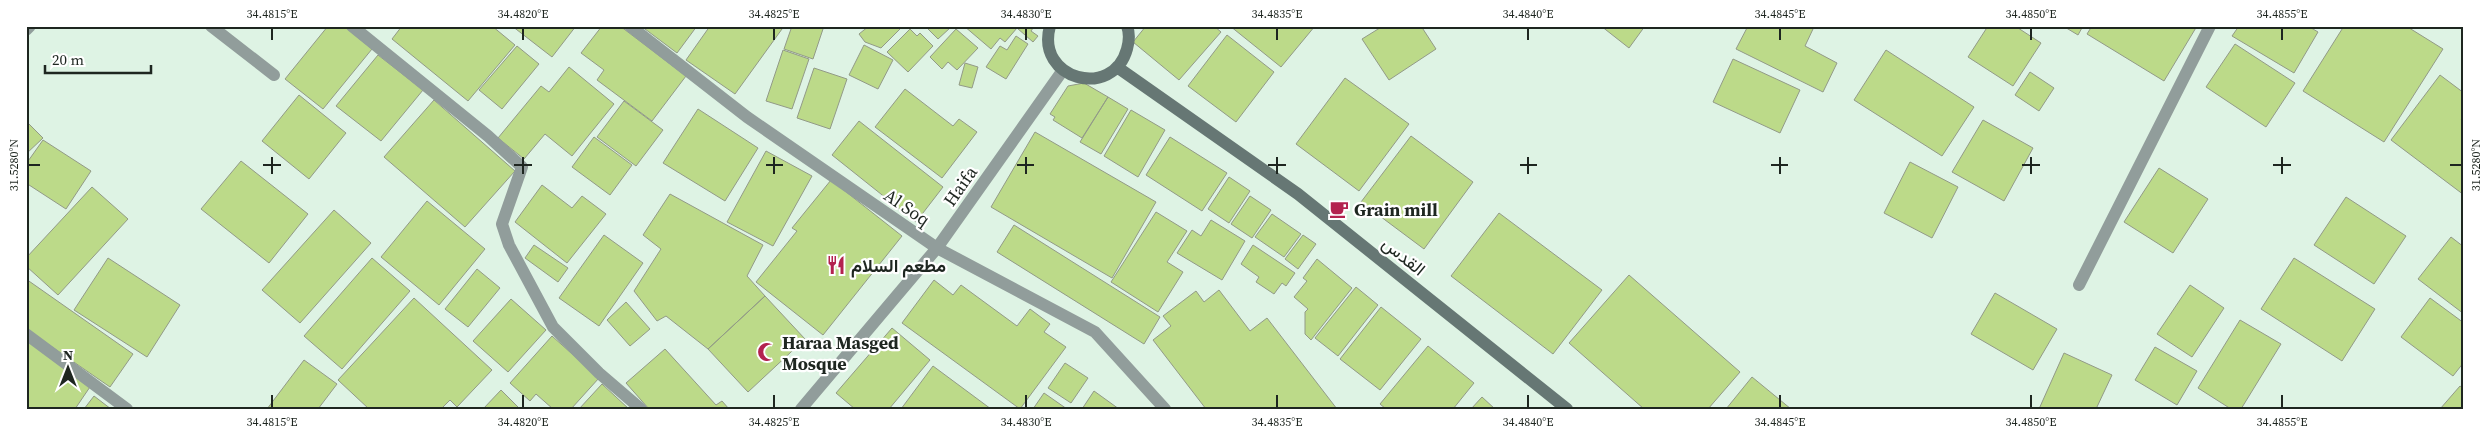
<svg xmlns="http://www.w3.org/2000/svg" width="2490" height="435" font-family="'Source Serif 4',Vazirmatn,serif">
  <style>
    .building { fill: #bcda89; stroke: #929a87 }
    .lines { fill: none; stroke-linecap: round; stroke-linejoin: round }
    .street { stroke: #919d9b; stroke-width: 12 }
    .secondary { stroke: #667774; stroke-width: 12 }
    .ticks { fill: none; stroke: #1e2620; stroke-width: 2 }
    .labels { text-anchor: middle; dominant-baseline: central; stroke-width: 4.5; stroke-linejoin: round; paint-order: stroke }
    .street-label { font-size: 18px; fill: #1e2620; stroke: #fff }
    .poi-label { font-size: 18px; font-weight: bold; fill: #1e2620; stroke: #fff; text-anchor: start }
    .neatline { fill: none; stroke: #1e2620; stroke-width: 2 }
    .ticks-label { font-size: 12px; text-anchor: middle; fill: #1e2620 }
  </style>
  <rect width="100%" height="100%" fill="#def3e4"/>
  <path class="building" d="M328,26h16l28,23 -49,60 -38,-30z
    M402,26h90l23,19 -47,56 -76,-62z
    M512,26h64l-24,31z
    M602,26h18l66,50 -34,45 -55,-41 7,-10 -23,-17z
    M641,26h56l-20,27z
    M710,26h68l4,3 -47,65 -49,-34z
    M792,26h32l-11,33 -29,-10z
    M869,26h34l-22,22 -16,-6 -6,-8z
    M925,26h23l2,2 -12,11z
    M964,26h68l1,2 -2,3 7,5 -5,6 -16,-14 -12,14 -5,-4 -9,11z
    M1146,26h68l7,6 -42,48 -46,-38z
    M1230,26h85l-34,41z
    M1383,26h38l15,23 -47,31 -27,-41z
    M1601,26h44l-16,22z
    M1748,26h60l5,3 -8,17 32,17 -14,29 -87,-43z
    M1988,26h27l26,17 -28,43 -45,-29z
    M2063,26h20l-5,9z
    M2092,26h105l-33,55 -77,-47z
    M2239,26h69l10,6 -24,41 -62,-37z
    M2344,26h62l37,23 -59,93 -81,-51z
    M910,29l7,7 3,-3 13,13 -25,26 -21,-20z
    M956,29l22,19 -21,22 -9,-8 -6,7 -12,-12z
    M1227,35l47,37 -38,50 -48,-36z
    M1016,36l12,8 -22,35 -20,-12 14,-21 7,4z
    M2235,44l60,39 -29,44 -60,-40z
    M864,45l29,15 -15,29 -29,-14z
    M517,46l22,18 -37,45 -23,-19z
    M783,50l26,9 -17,50 -26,-8z
    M1886,50l88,57 -32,49 -88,-56z
    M378,55l45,35 -42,51 -45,-35z
    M1733,59l67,31 -20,43 -67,-31z
    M965,63l13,4 -6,21 -13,-3z
    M569,67l45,37 -42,52 -27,-22 -21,25 -26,-21 43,-52 8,6z
    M814,68l33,11 -17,50 -33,-11z
    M2030,72l24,16 -15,23 -24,-16z
    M2440,75l24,18v23l-3,4 3,3v72l-73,-55z
    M1345,78l64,46 -50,67 -63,-47z
    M1084,83l24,14 -26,41 -29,-18 2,-3 -5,-3 18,-28z
    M905,89l48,37 6,-7 18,13 -35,46 -67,-51z
    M299,95l47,38 -37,46 -47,-38z
    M1108,97l20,12 -27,45 -21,-12z
    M434,100l81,71 -50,56 -81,-70z
    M624,101l39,29 -27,36 -39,-29z
    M698,109l60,39 -33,53 -62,-38z
    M1131,110l34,20 -27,47 -34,-21z
    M1983,120l50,28 -29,53 -52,-29z
    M26,121l17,17 -17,16z
    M859,121l84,66 -27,35 -84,-67z
    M1035,132l121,70 -44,76 -121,-71z
    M1411,136l62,46 -49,67 -63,-47z
    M594,137l38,28 -22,30 -38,-28z
    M1170,137l57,36 -25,38 -56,-36z
    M43,140l48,31 -25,38 -40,-26v-19z
    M766,151l46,25 -39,70 -46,-24z
    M241,161l67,53 -39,49 -68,-54z
    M1910,162l48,25 -26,51 -48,-25z
    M2159,168l49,31 -35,54 -49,-31z
    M1229,177l21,14 -21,32 -21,-14z
    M831,180l71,56 -79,99 -67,-53 41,-51 -5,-3z
    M542,185l30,23 10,-12 24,18 -39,49 -52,-41z
    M92,187l36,32 -70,76 -32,-29v-8z
    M670,194l93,51 -16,31 18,20 -57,53 -42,-33 -9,5 -23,-30 27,-42 -18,-14z
    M1250,196l21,14 -19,28 -21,-14z
    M2346,197l60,39 -32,48 -60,-39z
    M427,201l58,48 -46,56 -58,-48z
    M334,210l37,33 -71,80 -38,-33z
    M1156,212l31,19 -20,31 16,10 -25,40 -47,-30z
    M1499,213l103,77 -49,64 -102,-78z
    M1272,214l29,20 -17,23 -29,-20z
    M1211,220l34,21 -23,39 -45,-27 15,-23 9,6z
    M1014,225l146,92 -16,27 -147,-92z
    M604,235l39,28 -44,63 -40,-28z
    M1303,235l13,9 -18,25 -13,-10z
    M2451,237l13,10v67l-46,-35z
    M534,245l34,23 -10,14 -33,-24z
    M1253,245l42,28 -9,13 -4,-3 -8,11 -18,-12 3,-5 -18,-13z
    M108,258l72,47 -33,52 -73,-47z
    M372,258l38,33 -68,78 -38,-33z
    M2294,258l81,51 -33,52 -81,-52z
    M1317,259l35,29 -41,52 -6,-6v-22l3,-3 -14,-12 13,-16 -4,-3z
    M477,269l23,19 -32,39 -23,-18z
    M1629,275l111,97 -32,37h-64l-75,-66z
    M26,279l107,75 -23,33 -84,-58z
    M934,280l19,15 8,-10 56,41 13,-17 20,15 -6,8 22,15 -46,62 -118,-86z
    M2190,285l34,23 -32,49 -35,-23z
    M1356,287l22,18 -40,51 -23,-18z
    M1219,290l31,41 17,-13 70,91h-131l-53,-69 18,-14 -8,-10 33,-25 8,11z
    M1995,293l62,36 -24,41 -62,-36z
    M765,296l40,43 -57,53 -40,-43z
    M414,298l78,72 -35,37 -7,-7 -9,9h-72l-31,-29z
    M2430,298l34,25v39l-11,14 -52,-39z
    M511,299l35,31 -38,42 -35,-31z
    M626,302l24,27 -20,17 -23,-26z
    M1381,307l40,32 -41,51 -40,-31z
    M2240,320l41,24 -40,65h-10l-33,-21z
    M892,328l38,32 -41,49h-34l-19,-16z
    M552,336l47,42 -28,31h-18l-17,-15 -6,7 -20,-18z
    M26,337l66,47 -17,25h-49z
    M1428,346l46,37 -21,26h-67l-6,-5z
    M2155,347l42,24 -20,34 -42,-25z
    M665,349l51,56 6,-4 7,8h-80l-23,-26z
    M2064,353l48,22 -16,34h-57z
    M304,360l33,24 -19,25h-51z
    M1065,363l23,15 -17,25 -23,-15z
    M933,366l58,43h-90z
    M1752,377l39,32h-65z
    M602,384l27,25h-50z
    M2460,386l4,3v20h-24z
    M501,390l19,19h-37z
    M1094,391l25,18h-37z
    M1044,393l23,16h-34z
    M94,396l17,13h-27z
    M1482,397l13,12h-24z"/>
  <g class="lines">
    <path class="street" d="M211,26l63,49
      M352,26l136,110 34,31 -20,57 7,21 44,82 46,46 42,36
      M630,26l117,91 190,131 158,84 70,77
      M26,30l4,-4
      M2079,285l131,-259
      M26,334l101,75
      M801,409l136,-161 126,-178"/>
    <path class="secondary" d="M1050,26c-15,54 63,74 77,23 2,-7 3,-15 0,-23
      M1117,67l181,127 269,215"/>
  </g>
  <path class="ticks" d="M272,28v12M523,28v12M774,28v12M1026,28v12M1277,28v12M1528,28v12M1780,28v12M2031,28v12M2282,28v12M272,157v17M523,157v17M774,157v17M1026,157v17M1277,157v17M1528,157v17M1780,157v17M2031,157v17M2282,157v17M28,165h12M263,165h18M514,165h18M766,165h17M1017,165h17M1268,165h18M1520,165h17M1771,165h17M2022,165h18M2273,165h18M2450,165h12M272,395v13M523,395v13M774,395v13M1026,395v13M1277,395v13M1528,395v13M1780,395v13M2031,395v13M2282,395v13"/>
  <defs>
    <g id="cafe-bare" transform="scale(1.5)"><path d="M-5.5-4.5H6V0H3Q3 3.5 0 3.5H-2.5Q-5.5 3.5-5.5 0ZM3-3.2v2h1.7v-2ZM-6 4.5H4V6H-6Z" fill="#b3224f" stroke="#fff" stroke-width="2.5" paint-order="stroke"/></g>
    <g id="restaurant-bare" transform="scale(1.5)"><path d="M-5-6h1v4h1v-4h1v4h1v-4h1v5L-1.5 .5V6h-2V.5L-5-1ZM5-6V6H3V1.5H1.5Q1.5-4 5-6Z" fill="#b3224f" stroke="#fff" stroke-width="2.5" paint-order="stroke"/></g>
    <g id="mosque-bare" transform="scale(1.5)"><path d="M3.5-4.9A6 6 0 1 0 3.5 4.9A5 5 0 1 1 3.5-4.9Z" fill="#b3224f" stroke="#fff" stroke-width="2.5" paint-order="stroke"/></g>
  </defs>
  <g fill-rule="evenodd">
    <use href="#cafe-bare" x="1339" y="209"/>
    <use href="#restaurant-bare" x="836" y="265"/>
    <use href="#mosque-bare" x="767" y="352"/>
  </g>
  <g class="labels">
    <g class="street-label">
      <text transform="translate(960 186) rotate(-55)">Haifa</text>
      <text transform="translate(907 207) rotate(34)">Al Soq</text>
      <text transform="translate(1404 256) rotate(39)">القدس</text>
    </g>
    <g class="poi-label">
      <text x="1354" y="209">Grain mill</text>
      <text x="851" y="265">مطعم السلام</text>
      <text x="782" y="342">Haraa Masged<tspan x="782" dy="21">Mosque</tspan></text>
    </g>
  </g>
  <rect width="2490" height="435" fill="none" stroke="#ffffff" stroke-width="55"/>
  <g transform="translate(68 368)" stroke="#ffffff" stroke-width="4" paint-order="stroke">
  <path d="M0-4L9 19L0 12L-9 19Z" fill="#1e2620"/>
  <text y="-8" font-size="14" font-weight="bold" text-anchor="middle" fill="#1e2620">N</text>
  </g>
  <path d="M45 65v8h106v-8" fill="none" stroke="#1e2620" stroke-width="2.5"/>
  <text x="52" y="65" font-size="15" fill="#1e2620" stroke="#ffffff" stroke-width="4" paint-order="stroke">20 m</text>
  <rect x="28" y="28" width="2434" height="380" class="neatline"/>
  <g class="ticks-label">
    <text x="272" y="18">34.4815°E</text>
    <text x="523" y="18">34.4820°E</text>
    <text x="774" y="18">34.4825°E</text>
    <text x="1026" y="18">34.4830°E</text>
    <text x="1277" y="18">34.4835°E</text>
    <text x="1528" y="18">34.4840°E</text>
    <text x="1780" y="18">34.4845°E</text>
    <text x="2031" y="18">34.4850°E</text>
    <text x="2282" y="18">34.4855°E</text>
    <text transform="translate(14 165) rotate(-90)" y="4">31.5280°N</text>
    <text transform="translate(2476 165) rotate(-90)" y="4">31.5280°N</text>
    <text x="272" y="426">34.4815°E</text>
    <text x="523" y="426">34.4820°E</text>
    <text x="774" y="426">34.4825°E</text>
    <text x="1026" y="426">34.4830°E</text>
    <text x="1277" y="426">34.4835°E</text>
    <text x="1528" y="426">34.4840°E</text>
    <text x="1780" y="426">34.4845°E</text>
    <text x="2031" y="426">34.4850°E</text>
    <text x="2282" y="426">34.4855°E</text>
  </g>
</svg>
